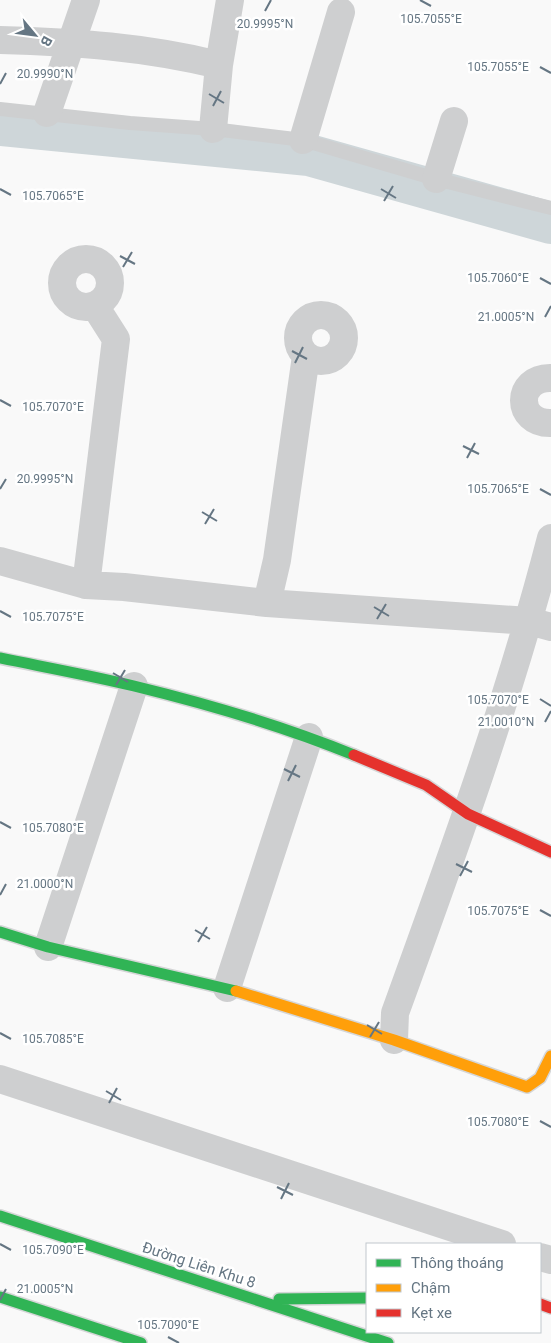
<svg xmlns="http://www.w3.org/2000/svg" width="551" height="1343" font-family="Roboto,sans-serif">
  <style>
    .lines { fill: none; stroke-linecap: round; stroke-linejoin: round }
    .river { stroke: #ced6d9; stroke-width: 42 }
    .fast-casing { stroke: #d5d6d7; stroke-width: 14 }
    .slow-casing { stroke: #d5d6d7; stroke-width: 14 }
    .jam-casing { stroke: #d5d6d7; stroke-width: 14 }
    .lane { stroke: #cecfd0; stroke-width: 14 }
    .street { stroke: #cecfd0; stroke-width: 28 }
    .fast { stroke: #30b455; stroke-width: 11 }
    .slow { stroke: #ff9f0a; stroke-width: 11 }
    .jam { stroke: #e5322d; stroke-width: 11 }
    .ticks { fill: none; stroke: #657683; stroke-width: 2 }
    .labels { text-anchor: middle; dominant-baseline: central; stroke-width: 5; stroke-linejoin: round; paint-order: stroke }
    .street-label { font-size: 15px; fill: #657683; stroke: #fff }
    .ticks-label { font-size: 12px; text-anchor: middle; fill: #657683; stroke: #fff; stroke-width: 5; stroke-linejoin: round; paint-order: stroke }
  </style>
  <rect width="100%" height="100%" fill="#f9f9f9"/>
  <g class="lines">
    <path class="river" d="M0,125l309,30 242,68"/>
    <g class="fast-casing">
      <path id="fast" d="M0,658c44,9 89,17 134,28 74,18 149,40 220,69
        M0,932l48,15 188,44
        M0,1216l388,127
        M0,1297l141,46
        M279,1299l88,-1"/>
    </g>
    <g class="slow-casing">
      <path id="slow" d="M236,991l158,49 133,47 13,-9 11,-22"/>
    </g>
    <g class="jam-casing">
      <path id="jam" d="M354,755l72,30 42,29 83,38
        M540,1304l11,4"/>
    </g>
    <path class="lane" d="M0,109l130,14 83,6 90,11 133,39 115,29"/>
    <path class="street" d="M0,40c74,2 147,7 219,25
      M47,113l39,-113
      M213,129l6,-64 11,-65
      M303,140l38,-128
      M436,179l18,-58
      M62 283a24 24 0 1 1 48 0a24 24 0 1 1-48 0Z
      M298 338a23 23 0 1 1 46 0a23 23 0 1 1-46 0Z
      M551,378c-36,-1 -36,46 0,45
      M0,561l86,24 38,2 143,16 262,18 22,6
      M86,585l30,-246 -21,-33
      M267,603l10,-43 29,-204
      M48,947l86,-261
      M227,988l82,-251
      M394,1040l1,-27c57,-157 114,-313 156,-475
      M0,1079l502,165
      M540,1257l11,3"/>
    <use href="#fast" class="fast"/>
    <use href="#slow" class="slow"/>
    <use href="#jam" class="jam"/>
  </g>
  <path class="ticks" d="M420,0l11,6M265,11l6,-11M540,67l11,6M0,84l6,-11M209,94l15,9M213,106l8,-15M0,189l11,6M381,189l15,9M384,201l9,-15M120,256l15,8M123,267l9,-15M540,278l11,6M545,317l6,-11M292,351l15,8M295,363l8,-16M0,400l11,6M463,446l16,8M467,458l8,-15M0,489l6,-10M540,489l11,6M202,512l15,9M205,524l9,-15M374,607l15,9M0,611l11,6M377,619l9,-15M113,673l15,9M116,685l9,-15M540,699l11,7M545,722l6,-11M284,769l16,8M288,781l8,-16M0,822l11,6M456,864l16,8M460,876l8,-15M0,895l6,-11M540,910l11,6M195,930l15,9M198,942l9,-15M367,1025l15,9M0,1033l11,6M370,1037l9,-15M106,1091l15,9M109,1103l8,-15M540,1121l11,6M277,1187l16,8M281,1199l8,-16M0,1244l11,6M0,1300l6,-11M168,1337l11,6"/>
  <g class="labels">
    <g class="street-label">
      <text transform="translate(199 1265) rotate(18)">Đường Liên Khu 8</text>
    </g>
  </g>
  <g class="ticks-label">
    <text x="431" y="23">105.7055°E</text>
    <text x="265" y="28">20.9995°N</text>
    <text x="498" y="71">105.7055°E</text>
    <text x="45" y="78">20.9990°N</text>
    <text x="53" y="200">105.7065°E</text>
    <text x="498" y="282">105.7060°E</text>
    <text x="506" y="321">21.0005°N</text>
    <text x="53" y="411">105.7070°E</text>
    <text x="45" y="483">20.9995°N</text>
    <text x="498" y="493">105.7065°E</text>
    <text x="53" y="621">105.7075°E</text>
    <text x="498" y="704">105.7070°E</text>
    <text x="506" y="726">21.0010°N</text>
    <text x="53" y="832">105.7080°E</text>
    <text x="45" y="888">21.0000°N</text>
    <text x="498" y="915">105.7075°E</text>
    <text x="53" y="1043">105.7085°E</text>
    <text x="498" y="1126">105.7080°E</text>
    <text x="53" y="1254">105.7090°E</text>
    <text x="45" y="1293">21.0005°N</text>
    <text x="168" y="1329">105.7090°E</text>
  </g>
  <rect x="366" y="1243" width="175" height="90" fill="#ffffff" stroke="#c1c8cd"/>
  <rect x="376" y="1259" width="25" height="8" fill="#30b455" stroke="#c1c8cd"/>
  <text x="411" y="1268" font-size="15" fill="#657683">Thông thoáng</text>
  <rect x="376" y="1284" width="25" height="8" fill="#ff9f0a" stroke="#c1c8cd"/>
  <text x="411" y="1293" font-size="15" fill="#657683">Chậm</text>
  <rect x="376" y="1309" width="25" height="8" fill="#e5322d" stroke="#c1c8cd"/>
  <text x="411" y="1318" font-size="15" fill="#657683">Kẹt xe</text>
  <g transform="translate(35 35) rotate(119)" stroke="#ffffff" stroke-width="4" paint-order="stroke">
  <path d="M0-4L9 19L0 12L-9 19Z" fill="#657683"/>
  <text y="-8" font-size="14" font-weight="bold" text-anchor="middle" fill="#657683">B</text>
  </g>
</svg>
